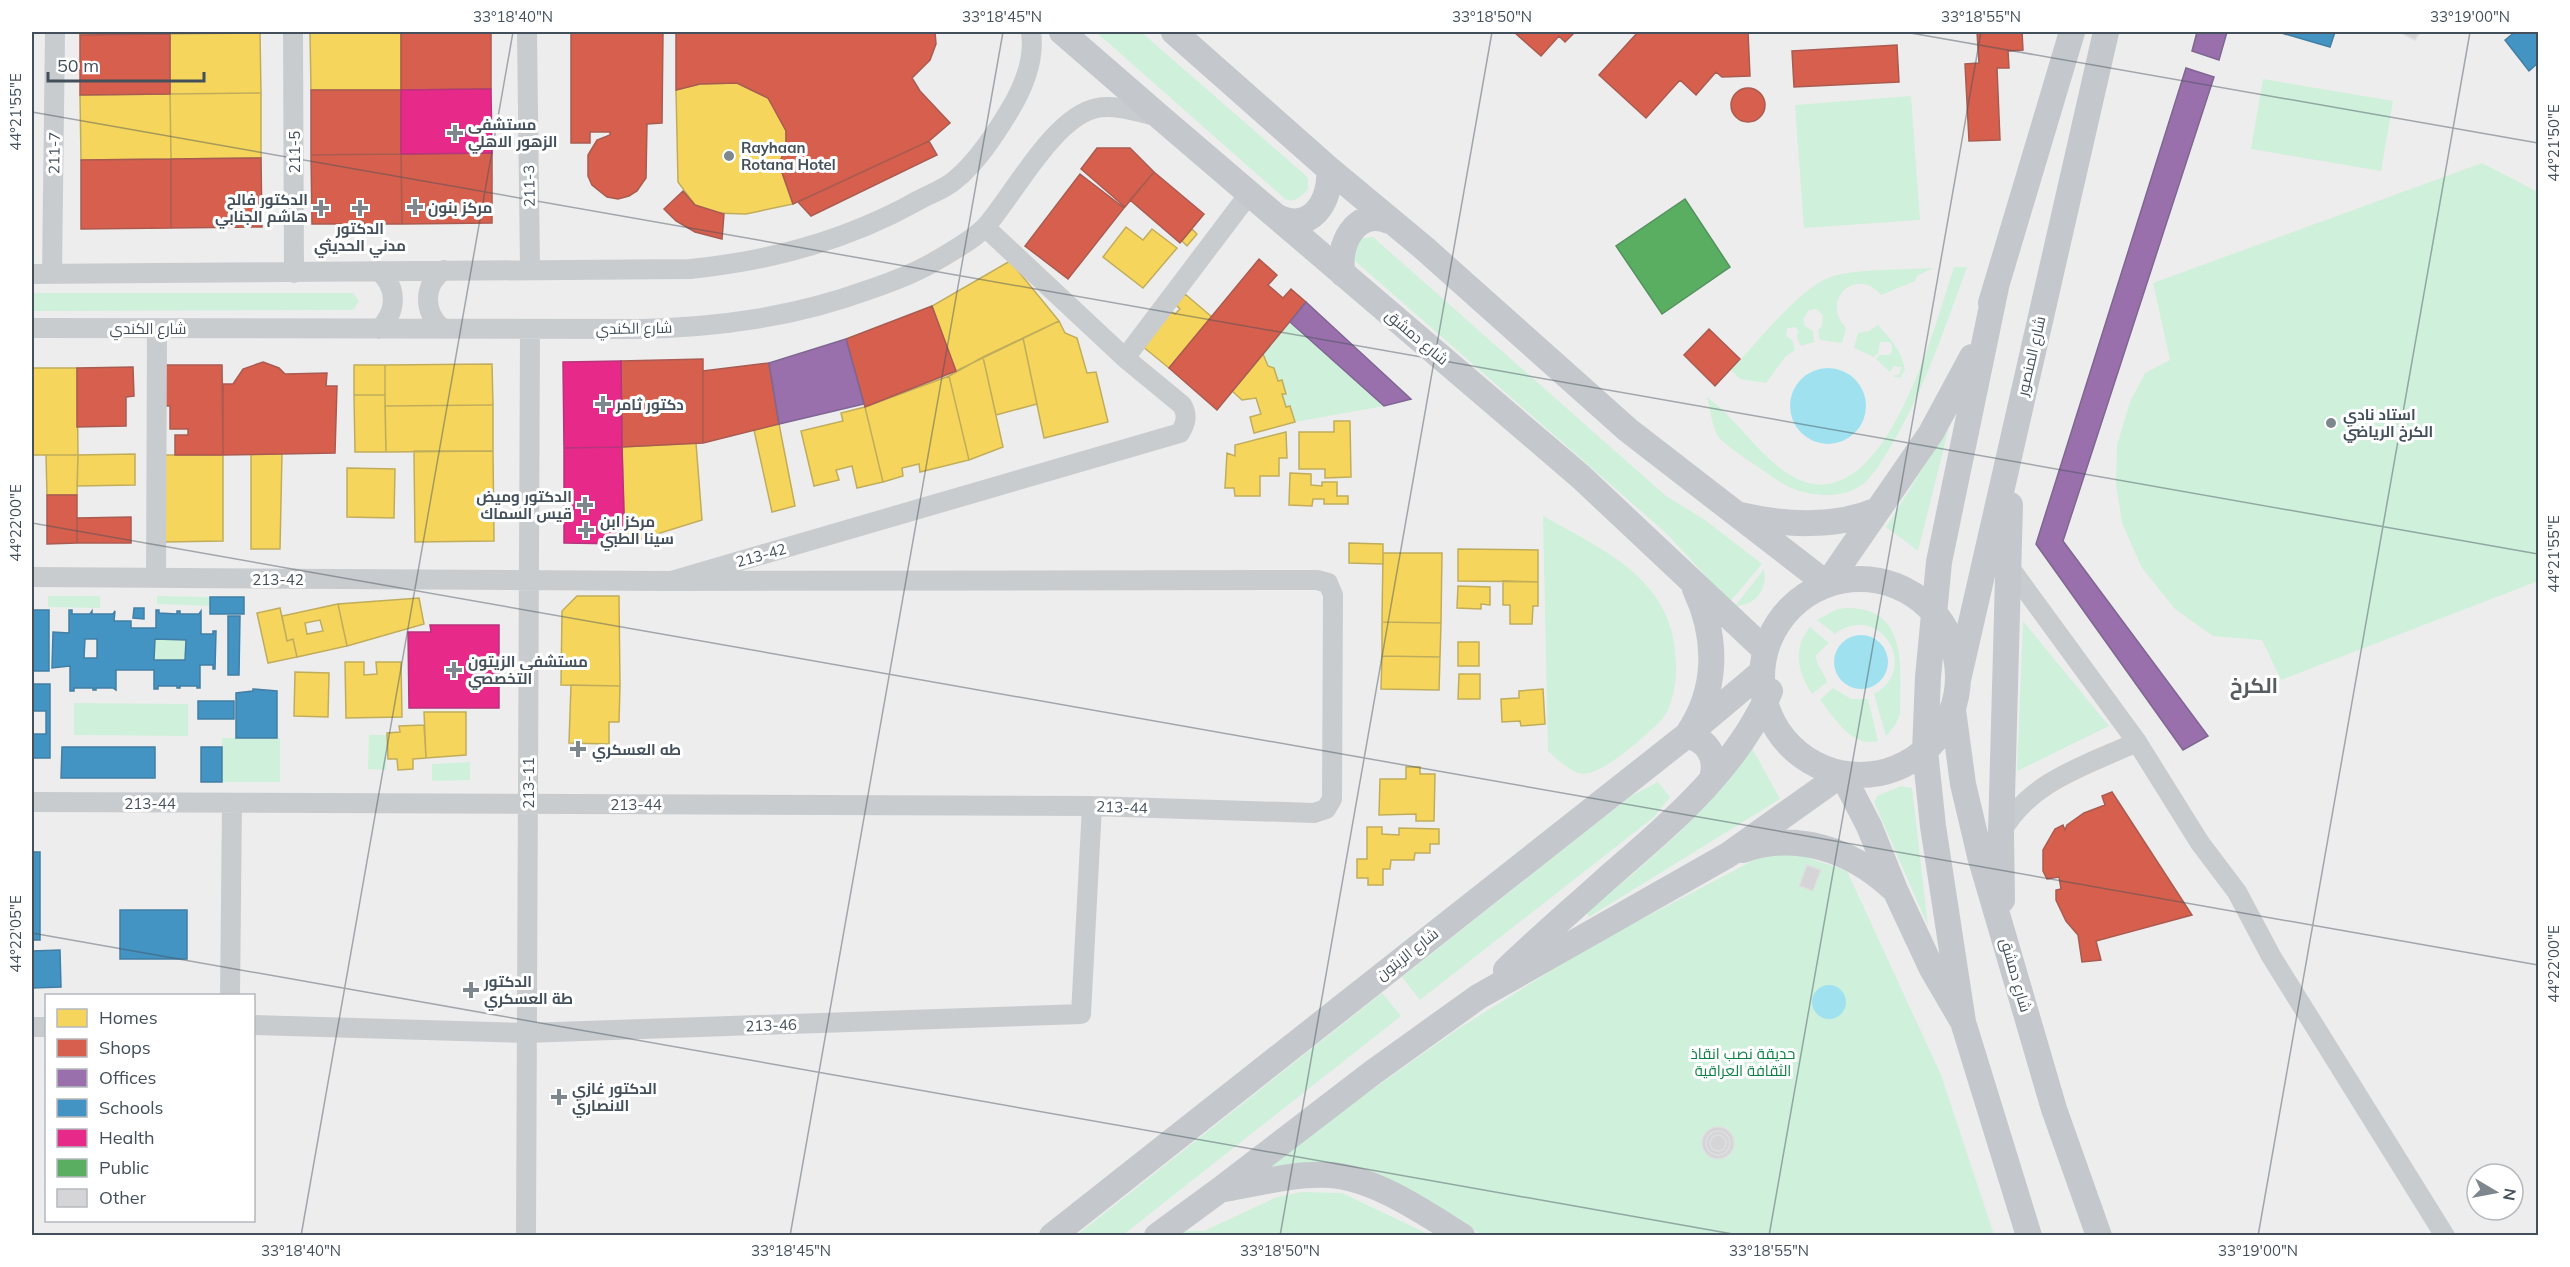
<svg xmlns="http://www.w3.org/2000/svg" width="2570" height="1267" font-family="Mulish,Cairo,sans-serif">
  <style>
    .green { fill: #cff0db }
    .water { fill: #a0e1f0 }
    .homes { fill: #f6d55c; stroke: #c0ad5c; stroke-width: 1.5; fill-rule: evenodd }
    .shops { fill: #d6604d; stroke: #aa5b51; stroke-width: 1.5 }
    .offices { fill: #9970ab; stroke: #7f6693; stroke-width: 1.5 }
    .schools { fill: #4393c3; stroke: #437fa4; stroke-width: 1.5; fill-rule: evenodd }
    .health { fill: #e7298a; stroke: #b6357c; stroke-width: 1.5 }
    .public { fill: #5aae61; stroke: #53925f; stroke-width: 1.5 }
    .building { fill: #d5d5d7; stroke: #dfdfe0; stroke-width: 1.5 }
    .lines { fill: none; stroke-linecap: round; stroke-linejoin: round }
    .minor { stroke: #c9ccce; stroke-width: 20 }
    .major { stroke: #c4c8cc; stroke-width: 26 }
    .ticks { fill: none; stroke: #43505b; stroke-width: 1.5; stroke-opacity: 0.45 }
    .poi-dot { fill: #7f878e; stroke: #fff; stroke-width: 2 }
    .labels { text-anchor: middle; dominant-baseline: central; stroke-width: 6; stroke-linejoin: round; paint-order: stroke }
    .poi-label { font-size: 15px; font-weight: bold; fill: #43505b; stroke: #fff; text-anchor: start }
    .street-label { font-size: 15px; fill: #43505b; stroke: #fff }
    .park-label { font-size: 15px; fill: #0f8147; stroke: #fff }
    .district-label { font-size: 21px; font-weight: bold; fill: #585d62; stroke: #fff }
    .neatline { fill: none; stroke: #43505b; stroke-width: 2 }
    .ticks-label { font-size: 15px; text-anchor: middle; fill: #43505b }
  </style>
  <rect width="100%" height="100%" fill="#eeeded"/>
  <path class="green" d="M1096,32h45l162,141 5,5v11c-7,8 -13,14 -23,10z
    M2263,79l130,22 -12,70 -130,-22z
    M1911,96l9,124 -116,8 -9,-123z
    M2482,163l56,29v389l-257,99 -19,-40 -49,-4 -38,-27 -33,-41 -20,-45 -6,-39 1,-39 13,-43 15,-29 25,-13 -17,-77z
    M1373,237l293,259 39,24 57,44 -32,38 -64,-69 -311,-272 -2,-15 8,-8z
    M1954,267h13c-23,63 -44,127 -79,184 -7,11 -15,25 -25,33 -23,18 -64,12 -86,-4 -10,-7 -55,-36 -59,-44 -6,-10 -8,-28 -11,-39 31,23 50,57 83,78 93,56 145,-151 164,-208z
    M1933,268l-16,8 -2,5 -34,14c-23,-29 -62,4 -35,33l-4,15 -22,-3 -2,-10 4,-4 1,-11 -7,-6 -7,1 -6,9 2,7 8,5 1,11 -13,4 -4,-8 1,-7 -2,-4 -9,1 -1,8 6,4 3,10 -9,6 -20,27 -26,-4 -9,-9c24,-25 66,-79 97,-92 25,-10 77,-8 105,-10z
    M32,293h321l6,8 -5,8 -5,1 -317,1z
    M1290,322l94,84 -89,16 -5,-16 -4,1 -4,-13 4,-1 -4,-13 -4,1 -4,-13 -6,-2 -5,-12z
    M1878,325c13,14 23,25 27,44l-5,9 -8,-2 8,-2 1,-7 -7,-1 -4,6 -14,-13 4,-4h9l3,-3v-7l-2,-3h-10l-2,11 -4,4 -20,-9 4,-15 11,-2z
    M1947,430l1,1 -30,120 -32,-24z
    M1543,516c64,36 133,64 133,150 0,19 -3,41 -16,56 -16,14 -61,58 -82,51 -11,-4 -21,-14 -30,-22z
    M1764,569c4,21 -8,36 -29,37z
    M48,596h52v12l-52,-1z
    M157,596l53,1v9l-53,-2z
    M1844,608c66,-2 56,60 56,106l-4,10 -10,12 -12,-42c48,-26 4,-94 -39,-60l-18,-14 18,-10z
    M2023,621l86,105 -92,45z
    M1810,627l19,16 -13,12c0,11 8,17 11,27l-15,12c-14,-22 -20,-45 -2,-67z
    M155,639l31,1 -1,20h-31z
    M1833,688l18,11h17l10,42c-27,7 -43,-23 -58,-41z
    M74,703l114,1v32l-114,-1z
    M369,735h18l-1,35 -18,-1z
    M222,738h58v44h-58z
    M1751,746l29,53 -191,118 -4,-6 47,-36 50,-45 46,-52z
    M470,762v18l-38,1v-17z
    M1658,782l12,15 -16,20 -234,183 -18,-23 229,-181z
    M1901,786l11,2 16,138 -54,-124 3,-6z
    M1791,852l56,19 94,204 53,160h-512l-32,-19 -184,-47 13,-14 179,-126 129,-81 171,-90z
    M1382,993l19,23 -278,219h-46z
    M1302,1192l40,1 88,42 -251,1 5,-5h20l73,-34z"/>
  <path class="water" d="M1790 406a38 38 0 1 1 76 0a38 38 0 1 1-76 0Z
    M1834 662a27 27 0 1 1 54 0a27 27 0 1 1-54 0Z
    M1812 1002a17 17 0 1 1 34 0a17 17 0 1 1-34 0Z"/>
  <path class="homes" d="M80,32h90v2l-90,1z
    M170,32h90v1l-90,1z
    M310,32h91v58h-90z
    M260,33l1,60 -91,1v-60z
    M737,83l31,15 12,18 6,15v16l-7,17 14,40 -47,10 -33,-1 -18,-8 -17,-23 -2,-92 24,-6z
    M261,93v65l-90,1 -1,-65z
    M170,94l1,65 -90,1 -1,-65z
    M1126,227l17,13 9,-11 25,19 -34,40 -40,-31z
    M1192,229l5,5 -10,12 -5,-5z
    M1010,261l49,60 -103,50 -24,-65z
    M1185,294l27,23 -43,51 -27,-22 29,-35 4,3 5,-5 -4,-4z
    M1059,321l6,12 12,5 10,35 9,-1 12,50 -64,16 -21,-100z
    M1023,338l14,66 -41,11 -13,-58z
    M1263,354l5,12 6,2 4,13 4,-1 4,14h-4l4,13 4,-1 5,16 -41,11 -4,-16 11,-3 -5,-16 -14,2 -10,-9z
    M983,357l20,90 -34,13 -20,-84z
    M492,364l1,41 -108,1v-41z
    M354,365h31v30h-31z
    M32,368h45l1,87h-46z
    M949,376l20,84 -49,12 -1,-8 -17,4 1,8 -20,6 -18,-75z
    M354,395h31l1,57h-31z
    M493,405v46l-107,1 -1,-46z
    M865,407l18,75 -26,6 -5,-22 -16,4 3,10 -25,6 -13,-55 42,-10 -2,-8z
    M1334,421h16l1,56 -26,1v-9h-26v-37h35z
    M779,424l16,82 -23,6 -18,-82z
    M1286,432l1,26h-8v18h-19v20h-25l-1,-8h-9l2,-35 8,3v-11z
    M696,443l6,77 -77,24 -3,-97z
    M414,451h79l1,90 -79,1z
    M135,454v31l-58,1 1,-31z
    M251,454h31l-2,95h-29z
    M46,455h32l-1,40h-30z
    M165,455h58v86l-58,1z
    M347,468l48,1 -1,49 -47,-1z
    M1290,473l21,1v11l11,1v-4h15v14h11v8h-24v-5h-11l-1,7 -23,-1z
    M1349,543l34,1v20l-34,-1z
    M1458,549l80,1v32l-80,-1z
    M1383,553h59l-1,70 -59,-1z
    M1503,581l35,1v24h-5l-1,18h-22v-19h-7z
    M1458,586l32,1v18l-9,-1v5l-24,-1z
    M577,596h42l1,90 -59,-1 1,-74z
    M419,598l5,26 -77,22 -9,-42z
    M338,604l9,42 -50,11 -4,-18 -6,2 -5,-25zM320,620l3,11 -16,3 -2,-11z
    M280,608l7,33 6,-2 4,18 -29,6 -11,-50z
    M1382,622l59,1 -1,34 -58,-1z
    M1458,642h21v24h-21z
    M1382,656l58,1 -1,33 -58,-1z
    M345,662h19v13l13,-1 -1,-12h25l1,55 -56,1z
    M295,672l34,1 -1,44 -34,-1z
    M1459,674h21v25h-22z
    M571,685l49,1 -1,36h-10v22l-40,-1z
    M1543,689l2,35 -24,2 -1,-5 -18,1 -1,-23 18,-1v-7z
    M424,712h42v43l-40,3z
    M424,725l2,33 -13,1v10l-15,1 -1,-11h-9l-1,-26 13,-1 -1,-6z
    M1406,767h14v7h15l-1,47h-18v-7l-37,1 1,-36h26z
    M1367,827h15v7l17,1v-7l40,1v15h-9v9h-15l-1,7h-23l-1,9h-7v16h-15v-7h-11v-19h10z"/>
  <path class="shops" d="M401,32h90v57l-90,1z
    M571,32h92l-1,91 -15,1 -1,54 -9,13 -8,5 -11,3 -11,-2 -15,-12 -4,-9v-21l9,-15 13,-5v-3h-20v11h-19z
    M676,32h259l1,12 -6,16 -18,18 8,13 30,32 -21,18 -136,63 -14,-40 7,-17v-16l-18,-33 -31,-15 -37,1 -24,6z
    M1514,32h61l-10,10 -6,-6 -18,20z
    M1638,32h110l2,44 -28,1 -6,-5 -20,23 -16,-15 -34,38 -47,-43z
    M1977,32h45l1,18 -15,1 1,17h-12l3,72 -31,1 -4,-77 14,-1z
    M170,34v60l-90,1v-60z
    M1897,45l2,37 -105,5 -2,-36z
    M1731 105a17 17 0 1 1 34 0a17 17 0 1 1-34 0Z
    M311,90h90v64l-90,1z
    M929,141l8,14 -126,61 -13,-14z
    M1097,148h33l24,24 -29,35 -44,-38z
    M492,153v70l-90,1 -1,-70z
    M401,154l1,70h-90l-1,-69z
    M261,158l1,69 -91,1v-69z
    M171,159v69l-90,1v-69z
    M1154,172l50,42 -24,29 -50,-43z
    M1080,174l44,34 -56,71 -43,-33z
    M683,191l12,14 29,9 -2,25 -27,-7 -19,-11 -12,-12z
    M1259,259l18,16 -9,10 15,13 8,-9 15,13 -89,108 -48,-42z
    M932,306l24,65 -91,36 -19,-68z
    M1709,329l31,30 -25,27 -31,-31z
    M703,359v84l-81,4 -1,-86z
    M263,362l16,6 6,6 42,-1 -1,13h11l-2,67 -112,2v-71h10l10,-15z
    M769,363l10,61 -76,19v-72z
    M164,365h58l1,90h-48v-20h13v-6h-18v-23h-6z
    M133,367l1,29 -8,1v29l-49,1v-59z
    M47,495h30v48l-30,1z
    M131,517v26h-54v-25z
    M2112,792l80,123 -96,26 5,19 -19,2 -4,-27 -12,-14 -10,-21v-10l5,-1 -2,-12 -12,2 -4,-8v-21l12,-21 8,-4 2,5 2,-5 17,-12 21,-8 -3,-9z"/>
  <path class="offices" d="M2197,32h30l-8,28 -27,-9z
    M2186,68l28,9 -151,464 145,195 -25,14 -147,-206z
    M1306,302l105,97 -27,7 -94,-84z
    M846,339l18,65 -85,20 -10,-61z"/>
  <path class="schools" d="M2278,32h57l-5,15z
    M2515,32h23v31l-9,8 -24,-31z
    M210,597h34v17h-34z
    M134,608h10v11l-11,-1z
    M32,610h17v61h-17z
    M69,610h3v4h18l2,-3v3h21l2,-3 -1,10h17v7h25v-18h3v3l18,1v-3h3v3h19l2,-3v23h12v-3h3l-1,38h-2v-4h-13v23h-3v-2h-17v2h-3v-2h-19v3h-4v-19h-38v20l-3,-2h-17v2h-3v-2h-19v3h-4v-25l-18,2 1,-36 16,1zM85,639h12v19h-13zM155,639l31,1 -1,20h-31z
    M228,616h12l-1,59h-11z
    M32,684h18v74h-18v-24h14v-23h-14z
    M253,689l24,2v47h-41v-45l17,-2z
    M198,701h36v18h-36z
    M62,747h93v31h-94z
    M201,747h21v35h-21z
    M32,852h8v88h-8z
    M120,910h67v49h-67z
    M60,950l1,37 -29,1v-37z"/>
  <path class="health" d="M491,89l1,64 -91,1v-64z
    M621,361l1,86 -58,1 -1,-86z
    M622,447l3,97 -61,-1v-95z
    M430,625h69v83h-90l-1,-76h23z"/>
  <path class="public" d="M1685,199l45,68 -68,47 -46,-68z"/>
  <path class="building" d="M2399,32h21l-5,8z
    M1807,865l14,5 -8,21 -14,-5z
    M1702 1143a16 16 0 1 1 32 0a16 16 0 1 1-32 0Z
    M1706 1143a12 12 0 1 1 24 0a12 12 0 1 1-24 0Z
    M1710 1143a8 8 0 1 1 16 0a8 8 0 1 1-16 0Z"/>
  <g class="lines">
    <path class="minor" d="M293,32l1,241
      M527,32l3,236
      M379,271c19,17 18,41 0,58
      M32,274l658,-5c81,-8 158,-29 229,-69 11,-6 26,-11 36,-20 22,-18 39,-44 53,-67 15,-24 27,-54 23,-81
      M52,274l3,-242
      M32,328l609,1c79,-2 153,-12 227,-39 24,-8 50,-18 71,-31 15,-9 37,-21 48,-34 28,-33 68,-109 110,-117 19,-4 44,5 63,9
      M442,328c-19,-15 -19,-44 2,-58
      M1125,358l124,-164
      M2007,564l130,178 63,101 37,49 34,64 174,280
      M32,577l639,4 509,-148c6,-10 8,-18 2,-28l-57,-47 -140,-131
      M156,578l1,-250
      M32,802l1060,4 222,7 12,-4 6,-10 1,-204 -5,-12 -11,-3 -646,1
      M2001,833c28,-52 86,-68 136,-91
      M230,996l2,-193
      M254,1025l272,8 555,-19 11,-208
      M32,1027h14
      M526,1236l4,-906"/>
    <path class="major" d="M1062,32l98,85 421,360 184,173
      M1174,32l155,137 95,79 204,182 199,154
      M1276,216c34,19 56,-15 53,-47
      M1343,274c-7,-28 13,-67 46,-53
      M1991,303l81,-271
      M1740,515c42,10 94,13 135,-4
      M1762 677a98 98 0 1 1 196 0a98 98 0 1 1-196 0Z
      M1827,584l104,-151 41,-76
      M1695,589c23,49 23,101 -8,146 21,6 31,22 25,44
      M1958,680l148,-648
      M1953,710l10,74 17,72 74,253 45,127
      M1842,774l27,52 26,64 37,79 31,53 66,214
      M1743,850c53,-19 108,0 148,37
      M2002,900l-1,-67 9,-328
      M1506,970c32,-31 66,-60 99,-90 62,-54 131,-110 165,-189
      M1963,1022l-30,-196 -8,-75 3,-74 11,-115 57,-275
      M1225,1189c34,-6 70,-16 104,-14 44,2 96,38 133,61
      M1052,1236l635,-501 75,-63
      M1157,1236l64,-47 151,-116 106,-76 250,-142 114,-81"/>
  </g>
  <path class="ticks" d="M1905,32l633,111M32,112l2506,442M32,523l2506,442M32,933l1712,303M301,1236l212,-1204M790,1236l213,-1204M1280,1236l212,-1204M1769,1236l212,-1204M2258,1236l212,-1204"/>
  <g class="poi-dot">
    <path d="M452 124h6v6h6v6h-6v6h-6v-6h-6v-6h6z"/>
    <circle cx="729" cy="156" r="6"/>
    <path d="M412 198h6v6h6v6h-6v6h-6v-6h-6v-6h6z"/>
    <path d="M318 199h6v6h6v6h-6v6h-6v-6h-6v-6h6z"/>
    <path d="M357 199h6v6h6v6h-6v6h-6v-6h-6v-6h6z"/>
    <path d="M600 395h6v6h6v6h-6v6h-6v-6h-6v-6h6z"/>
    <circle cx="2331" cy="423" r="6"/>
    <path d="M582 496h6v6h6v6h-6v6h-6v-6h-6v-6h6z"/>
    <path d="M583 521h6v6h6v6h-6v6h-6v-6h-6v-6h6z"/>
    <path d="M451 661h6v6h6v6h-6v6h-6v-6h-6v-6h6z"/>
    <path d="M575 740h6v6h6v6h-6v6h-6v-6h-6v-6h6z"/>
    <path d="M468 981h6v6h6v6h-6v6h-6v-6h-6v-6h6z"/>
    <path d="M556 1088h6v6h6v6h-6v6h-6v-6h-6v-6h6z"/>
  </g>
  <g class="labels">
    <g class="poi-label">
      <text x="468" y="124">مستشفى<tspan x="468" dy="17">الزهور الاهلي</tspan></text>
      <text x="741" y="147">Rayhaan<tspan x="741" dy="17">Rotana Hotel</tspan></text>
      <text x="308" y="199" text-anchor="end">الدكتور فالح<tspan x="308" dy="17">هاشم الجنابي</tspan></text>
      <text x="428" y="207">مركز بنون</text>
      <text x="360" y="228" text-anchor="middle">الدكتور<tspan x="360" dy="17">مدني الحديثي</tspan></text>
      <text x="616" y="404">دكتور ثامر</text>
      <text x="2343" y="414">استاد نادي<tspan x="2343" dy="17">الكرخ الرياضي</tspan></text>
      <text x="572" y="496" text-anchor="end">الدكتور وميض<tspan x="572" dy="17">قيس السماك</tspan></text>
      <text x="600" y="521">مركز ابن<tspan x="600" dy="17">سينا الطبي</tspan></text>
      <text x="468" y="661">مستشفى الزيتون<tspan x="468" dy="17">التخصصي</tspan></text>
      <text x="592" y="749">طه العسكري</text>
      <text x="484" y="981">الدكتور<tspan x="484" dy="17">طة العسكري</tspan></text>
      <text x="572" y="1088">الدكتور غازي<tspan x="572" dy="17">الانصاري</tspan></text>
    </g>
    <g class="street-label">
      <text transform="translate(294 152) rotate(-90)">211-5</text>
      <text transform="translate(54 153) rotate(-89)">211-7</text>
      <text transform="translate(529 186) rotate(-91)">211-3</text>
      <text x="148" y="328">شارع الكندي</text>
      <text transform="translate(634 328) rotate(-1)">شارع الكندي</text>
      <text transform="translate(1417 337) rotate(40)">شارع دمشق</text>
      <text transform="translate(2031 356) rotate(-77)">شارع المنصور</text>
      <text transform="translate(761 555) rotate(-16)">213-42</text>
      <text x="278" y="579">213-42</text>
      <text transform="translate(528 783) rotate(-90)">213-11</text>
      <text x="150" y="803">213-44</text>
      <text x="636" y="804">213-44</text>
      <text transform="translate(1122 807) rotate(2)">213-44</text>
      <text transform="translate(1407 954) rotate(-38)">شارع الزيتون</text>
      <text transform="translate(2016 975) rotate(74)">شارع دمشق</text>
      <text transform="translate(771 1025) rotate(-2)">213-46</text>
    </g>
    <g class="park-label">
      <text x="1743" y="1053">حديقة نصب انقاذ<tspan x="1743" dy="17">الثقافة العراقية</tspan></text>
    </g>
    <g class="district-label">
      <text x="2254" y="685">الكرخ</text>
    </g>
  </g>
  <rect width="2570" height="1267" fill="none" stroke="#ffffff" stroke-width="66"/>
  <rect x="45" y="994" width="210" height="228" fill="#ffffff" stroke="#b4b9bd" stroke-width="1.5"/>
  <rect x="57" y="1009" width="30" height="18" fill="#f6d55c" stroke="#b4b9bd" stroke-width="1.5"/>
  <text x="99" y="1024" font-size="18" fill="#43505b">Homes</text>
  <rect x="57" y="1039" width="30" height="18" fill="#d6604d" stroke="#b4b9bd" stroke-width="1.5"/>
  <text x="99" y="1054" font-size="18" fill="#43505b">Shops</text>
  <rect x="57" y="1069" width="30" height="18" fill="#9970ab" stroke="#b4b9bd" stroke-width="1.5"/>
  <text x="99" y="1084" font-size="18" fill="#43505b">Offices</text>
  <rect x="57" y="1099" width="30" height="18" fill="#4393c3" stroke="#b4b9bd" stroke-width="1.5"/>
  <text x="99" y="1114" font-size="18" fill="#43505b">Schools</text>
  <rect x="57" y="1129" width="30" height="18" fill="#e7298a" stroke="#b4b9bd" stroke-width="1.5"/>
  <text x="99" y="1144" font-size="18" fill="#43505b">Health</text>
  <rect x="57" y="1159" width="30" height="18" fill="#5aae61" stroke="#b4b9bd" stroke-width="1.5"/>
  <text x="99" y="1174" font-size="18" fill="#43505b">Public</text>
  <rect x="57" y="1189" width="30" height="18" fill="#d5d5d7" stroke="#b4b9bd" stroke-width="1.5"/>
  <text x="99" y="1204" font-size="18" fill="#43505b">Other</text>
  <g transform="translate(2495 1192) rotate(100)"><circle r="28" fill="#ffffff" stroke="#b4b9bd" stroke-width="1.5"/>
  <path d="M0-4.5L10 22L0 15L-10 22Z" fill="#7f878e"/>
  <text y="-9" font-size="16" font-weight="bold" text-anchor="middle" fill="#43505b">N</text>
  </g>
  <path d="M48 72v9h156v-9" fill="none" stroke="#43505b" stroke-width="3"/>
  <text x="57" y="72" font-size="18" fill="#43505b" stroke="#ffffff" stroke-width="4.5" paint-order="stroke">50 m</text>
  <rect x="33" y="33" width="2504" height="1201" class="neatline"/>
  <g class="ticks-label">
    <text x="513" y="22">33°18'40"N</text>
    <text x="1002" y="22">33°18'45"N</text>
    <text x="1492" y="22">33°18'50"N</text>
    <text x="1981" y="22">33°18'55"N</text>
    <text x="2470" y="22">33°19'00"N</text>
    <text transform="translate(16 112) rotate(-90)" y="5">44°21'55"E</text>
    <text transform="translate(2554 143) rotate(-90)" y="5">44°21'50"E</text>
    <text transform="translate(16 523) rotate(-90)" y="5">44°22'00"E</text>
    <text transform="translate(2554 554) rotate(-90)" y="5">44°21'55"E</text>
    <text transform="translate(16 934) rotate(-90)" y="5">44°22'05"E</text>
    <text transform="translate(2554 964) rotate(-90)" y="5">44°22'00"E</text>
    <text x="301" y="1256">33°18'40"N</text>
    <text x="791" y="1256">33°18'45"N</text>
    <text x="1280" y="1256">33°18'50"N</text>
    <text x="1769" y="1256">33°18'55"N</text>
    <text x="2258" y="1256">33°19'00"N</text>
  </g>
</svg>
